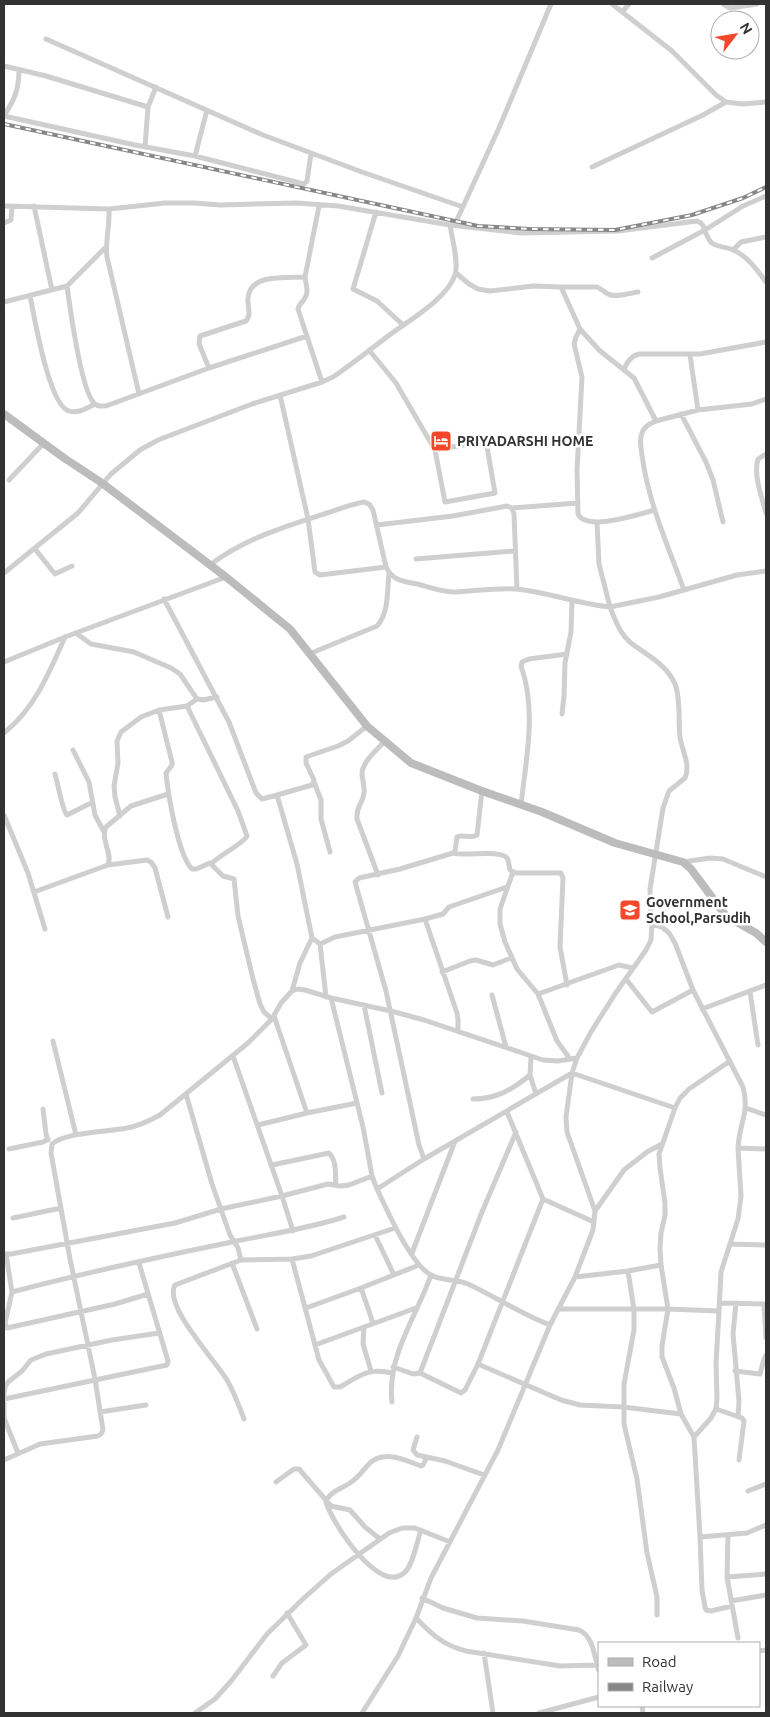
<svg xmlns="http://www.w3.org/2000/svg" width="770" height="1717" font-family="Ubuntu,sans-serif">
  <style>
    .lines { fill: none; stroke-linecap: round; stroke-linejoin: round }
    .minor { stroke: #cfcfcf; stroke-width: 5 }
    .secondary { stroke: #bcbcbc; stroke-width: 8 }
    .rail-casing { stroke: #878787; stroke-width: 4 }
    .rail { stroke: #fff; stroke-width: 2; stroke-dasharray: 5.5; stroke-linecap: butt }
    .labels { text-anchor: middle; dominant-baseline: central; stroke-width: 5; stroke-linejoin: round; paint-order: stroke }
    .poi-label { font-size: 14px; font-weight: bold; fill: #323232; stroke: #fff; text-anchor: start }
  </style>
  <rect width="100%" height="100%" fill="#fff"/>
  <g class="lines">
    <path class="minor" d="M612,4l60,47 44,44 10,7
      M723,4l7,4 27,-4
      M623,11l6,-7
      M46,39l217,96 99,37 101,35
      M4,66l42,10 102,31
      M4,115c11,-15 15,-27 15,-45
      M4,116l131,29 60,11 109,28 3,-3 4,-27
      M145,147l3,-40 8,-20
      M195,156l12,-46
      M592,167l111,-52 23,-13 17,2 23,-2
      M4,206l105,3 56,-6h29l26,2 77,-2 41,3 112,19 71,8 97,-2 79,-10c10,3 7,16 15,22 6,4 13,4 19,6 15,5 26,21 35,33
      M34,206l18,84
      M319,206l-14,71c1,8 4,14 0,21 -3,5 -6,6 -7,11l24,73
      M109,209c1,16 -4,32 -2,48l32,137
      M376,212l-23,77 24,12 26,24
      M4,223l7,-3 1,-14
      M733,250l8,-8 25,-5
      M652,258l53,-28 38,-24 23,-10
      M456,273l13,11 9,5 12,2 43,-5 28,1 19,42 19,21 35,28 22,43 42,-11 54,-6 14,-5
      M67,286c3,21 14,107 28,118 3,3 7,2 11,2l103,-38 98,-32
      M561,287h36c5,2 7,5 11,7 7,4 22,-1 30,-2
      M30,295c4,21 19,111 39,116 9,3 18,-3 26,-7
      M4,302l63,-16 39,-39
      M580,329l-4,8 -2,7 8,33 -5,93 1,44c8,18 61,0 77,-4
      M369,350l27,33 39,67 51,-9 9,52 -50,9 -10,-52
      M690,355l8,55
      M209,368l-10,-24 1,-8 46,-15c6,-7 1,-15 2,-23 2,-25 39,-20 57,-21
      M624,369c4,-8 7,-13 15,-15h61l66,-12
      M280,395l28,124 7,53 5,3 66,-8
      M681,414l25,48 7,18 10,42
      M656,421c-6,3 -12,5 -14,12 -3,6 -1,15 0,22 6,47 26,91 42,135
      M766,454l-8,5c-5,16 4,38 8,54
      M9,480l35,-37
      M512,508l66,-5
      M377,525l76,-9 54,-10 5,2 2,6 3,75
      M35,549l20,25 17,-8
      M416,559l98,-8
      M210,565c34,-26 76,-39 117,-52 12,-4 25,-9 37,-11l5,2 4,6 13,57c7,14 17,14 31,17 13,3 24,8 38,8 20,-1 40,-4 61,-3 32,3 62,15 94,18l-11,-43 -2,-42
      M4,573l74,-60 33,-39 29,-24 18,-10 94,-36 70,-22 11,-5c19,-13 37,-27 55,-41 20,-15 59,-37 67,-61 4,-12 -3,-37 -5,-50l6,-3 43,-94 52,-124
      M164,599l65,123 27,71 6,6 15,-4
      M76,633l15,11 43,8 37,16 9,6 17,25 6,1 14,-3
      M309,654l68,-28c12,-13 10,-35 12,-52
      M4,662l61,-25 161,-60
      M187,706l51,105 9,25c-2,6 -28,20 -35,27
      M159,710l13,52v3l-6,8c2,21 12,82 26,96h4l14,-6 13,13 11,3 4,37 15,63 7,25 4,8 8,7
      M562,714l2,-18 1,-33 6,-31 1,-31
      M4,733c31,-25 45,-60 61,-96
      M73,750l16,32 6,33 9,17
      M55,774c3,9 7,36 12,41l24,-12
      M314,782l7,18v19l9,33
      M521,805c5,-46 16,-95 0,-139l1,-4 7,-3 38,-5
      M4,815l24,58 17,56
      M120,816l-5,-19 -1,-11 4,-23 -1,-22 4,-9 20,-15 18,-7 28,-4 10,-7
      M453,853c11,4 47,-4 54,5 2,3 2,8 3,12l6,3h45l2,5 -3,69 7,38
      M683,862l27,-4 13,1 43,18
      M108,865l39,-5 4,2 4,6 13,49
      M513,872l-13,37v15l5,18 12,27 21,25 19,47 13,18
      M378,875l-21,-56c-1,-14 6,-15 7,-26 1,-7 -2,-13 -2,-20 1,-12 15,-23 23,-32
      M34,892l74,-27c5,-12 -8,-25 -2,-38l25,-21 37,-12
      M425,919l18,-5 6,-7 58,-20
      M652,924l10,3 7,6 6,10 18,47 50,97c7,26 -4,36 -5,61l28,1
      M320,944l15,-7 90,-18 32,94 1,7v11
      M442,972l28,-11 6,-1 17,5 18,-7
      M626,979l26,33 41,-22
      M292,991l8,-28 12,-25
      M750,992l8,53
      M538,994l81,-29 14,3
      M492,995l14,52
      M326,997l-6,-53 -8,-6 -15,-74 -20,-69 35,-10 2,-5 -8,-17v-6l32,-11 10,-5 19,-15
      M331,998l60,13 33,9 119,40 15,1 19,-3
      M364,1005l18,88
      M702,1009l64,-24
      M53,1041l23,94
      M233,1056l49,140 11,35
      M531,1057l-1,18 6,19
      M186,1094l26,90 18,51 8,13 3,12
      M473,1099c23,0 39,-9 57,-24
      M746,1108l20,7
      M43,1109l3,25 2,6
      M507,1112l36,87 -65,165 83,36 19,5 43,2 58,7
      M307,1113l50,-10
      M258,1125l49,-12 -33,-97
      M9,1149l34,-7 5,-3
      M424,1159l-5,-14 -33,-154 -31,-109 4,-4 41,-9 53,-16 2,-2 2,-14c6,-3 14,2 20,-2l5,-44
      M272,1165l57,-12c8,8 6,21 7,32
      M377,1189c10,21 34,76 54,86 10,6 25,4 37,9 28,13 53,30 82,41
      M543,1199l51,23
      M595,1211l29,-41 23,-18 15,-8
      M13,1218l48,-10
      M375,1235l19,40
      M730,1244l36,1
      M412,1253l43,-112
      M4,1254h7l164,-31 46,-14 61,-13 46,-12 12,2 9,-1 23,-9
      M6,1254l6,38 -7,31 2,5 108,-24 33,-10
      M292,1259l27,101 15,27h6c19,-11 29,-20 52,-14
      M232,1263l25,66
      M628,1271l6,39v20l-10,54v40l13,55 10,74 10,44v18
      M575,1277l53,-6 33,-6
      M361,1288l12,35
      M12,1292c72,-19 146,-35 220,-50 38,-8 75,-13 112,-25
      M720,1303l46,1
      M736,1303l-3,31 6,67 -1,16
      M764,1304l2,34
      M306,1308l55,-20 58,-23
      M558,1309h110l51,2 2,-39 17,-53 3,-23 -3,-48
      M719,1311l-3,52 1,35 -1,11 -5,9 -17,19 6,100 47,-4 19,-8
      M364,1327l-1,17 8,27
      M315,1345l101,-37
      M393,1367l20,7 7,-1 41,20 4,-3 13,-26
      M735,1371l25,3 4,-15 2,-4
      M420,1373l62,-161 34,-80
      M4,1399l163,-34 1,-4 -29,-98
      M392,1402c-5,-47 24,-84 39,-127
      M716,1409l26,9 2,3 -5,39
      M100,1412l46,-7
      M244,1419c-5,-13 -10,-27 -17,-39 -11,-19 -64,-74 -52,-95l66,-25 51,-1 19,-3 84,-28
      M417,1437l-4,13 4,5 28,6 39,14
      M694,1437l-13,-23 -7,-26 -12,-31v-11l6,-37 -7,-44 -1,-17 1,-15 4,-18v-12l-5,-35 -1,-14 16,-46 5,-10 9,-9 41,-28
      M18,1453l-14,-35v-24l1,-7 3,-5 14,-11 9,-11 15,-6 66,-14 47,-7
      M4,1460l36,-16 58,-8 3,-2 2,-4 -8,-51 -25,-120 -19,-106 1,-9c13,-12 56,-12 75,-16 12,-2 22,-7 33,-13l88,-72 24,-24 9,-16 11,-12 6,-2 7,1 26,8 32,129 9,49 5,13 47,-30 148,-86 103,35
      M276,1482l18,-13h5l32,37 19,4 15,17 15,12
      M748,1491l18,-7
      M421,1530c-4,11 -8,36 -17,43 -25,22 -72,-50 -78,-71 3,-10 15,-13 24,-19 8,-5 13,-13 19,-19 14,-15 36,-4 52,2l2,-1 4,-8
      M728,1535l-1,42 11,61
      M700,1537l2,53 3,17 1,3 5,1 21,-5
      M727,1577l39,-3
      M422,1598l21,10 34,10 46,3 56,9c15,7 15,27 20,41
      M731,1601l35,-6
      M416,1618c16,16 26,27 50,33l94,15 37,-1
      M759,1651l7,-1
      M484,1653l9,60
      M273,1676l9,-13 24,-18 -19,-32
      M642,1706l1,7
      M195,1713l20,-14 17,-19 35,-46 37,-36 27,-24 58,-41 13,-5h13l35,14
      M362,1713l36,-57 18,-38 15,-40 67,-128 52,-125 25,-48 18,-47 2,-19 -28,-79 -1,-15 6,-44 5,-15 14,-26 24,-38 31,-44 5,-10 1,-16 -1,-9 -1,-26 13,-81 6,-17 16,-13c6,-13 -3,-27 -5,-41 -2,-16 1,-38 -5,-53 -9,-20 -27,-28 -44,-41 -11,-9 -16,-23 -21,-36l49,-10 78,-22 29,-4
      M539,1713l60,-16"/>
    <path class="secondary" d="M4,414l60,44 38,25 124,94 64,52 77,97 44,37 71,28 60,21 73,31 68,19 8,7 35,47 30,17 10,9"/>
    <g class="rail-casing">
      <path id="rail" d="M4,124l474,102 52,3 85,1 77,-15 51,-17 23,-11"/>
    </g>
    <use href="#rail" class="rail"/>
  </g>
  <defs>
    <g id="hotel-square" transform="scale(1.125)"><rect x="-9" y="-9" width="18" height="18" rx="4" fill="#f4482a" stroke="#fff"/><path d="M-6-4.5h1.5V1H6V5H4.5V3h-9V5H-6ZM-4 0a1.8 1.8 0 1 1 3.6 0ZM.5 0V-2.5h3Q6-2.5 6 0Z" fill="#fff"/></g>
    <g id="school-square" transform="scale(1.125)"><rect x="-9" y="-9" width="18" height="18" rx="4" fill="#f4482a" stroke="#fff"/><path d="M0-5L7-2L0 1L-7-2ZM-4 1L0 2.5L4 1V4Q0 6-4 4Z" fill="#fff"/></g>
  </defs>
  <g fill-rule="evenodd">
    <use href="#hotel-square" x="441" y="441"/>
    <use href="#school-square" x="630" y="910"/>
  </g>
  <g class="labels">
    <g class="poi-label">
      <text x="457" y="441">PRIYADARSHI HOME</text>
      <text x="646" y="902">Government<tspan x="646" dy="16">School,Parsudih</tspan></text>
    </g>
  </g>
  <rect width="770" height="1717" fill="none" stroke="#323232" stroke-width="10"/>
  <rect x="598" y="1642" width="162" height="65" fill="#ffffff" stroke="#adadad"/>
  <rect x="608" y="1658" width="25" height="8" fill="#bcbcbc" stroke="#adadad"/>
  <text x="642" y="1667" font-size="15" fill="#323232">Road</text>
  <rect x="608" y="1683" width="25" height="8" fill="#878787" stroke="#adadad"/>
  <text x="642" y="1692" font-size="15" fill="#323232">Railway</text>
  <g transform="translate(735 35) rotate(59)"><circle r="24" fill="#ffffff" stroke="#adadad"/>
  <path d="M0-4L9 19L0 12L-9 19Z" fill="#f4482a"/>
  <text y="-8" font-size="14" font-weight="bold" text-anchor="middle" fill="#323232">N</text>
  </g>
</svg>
